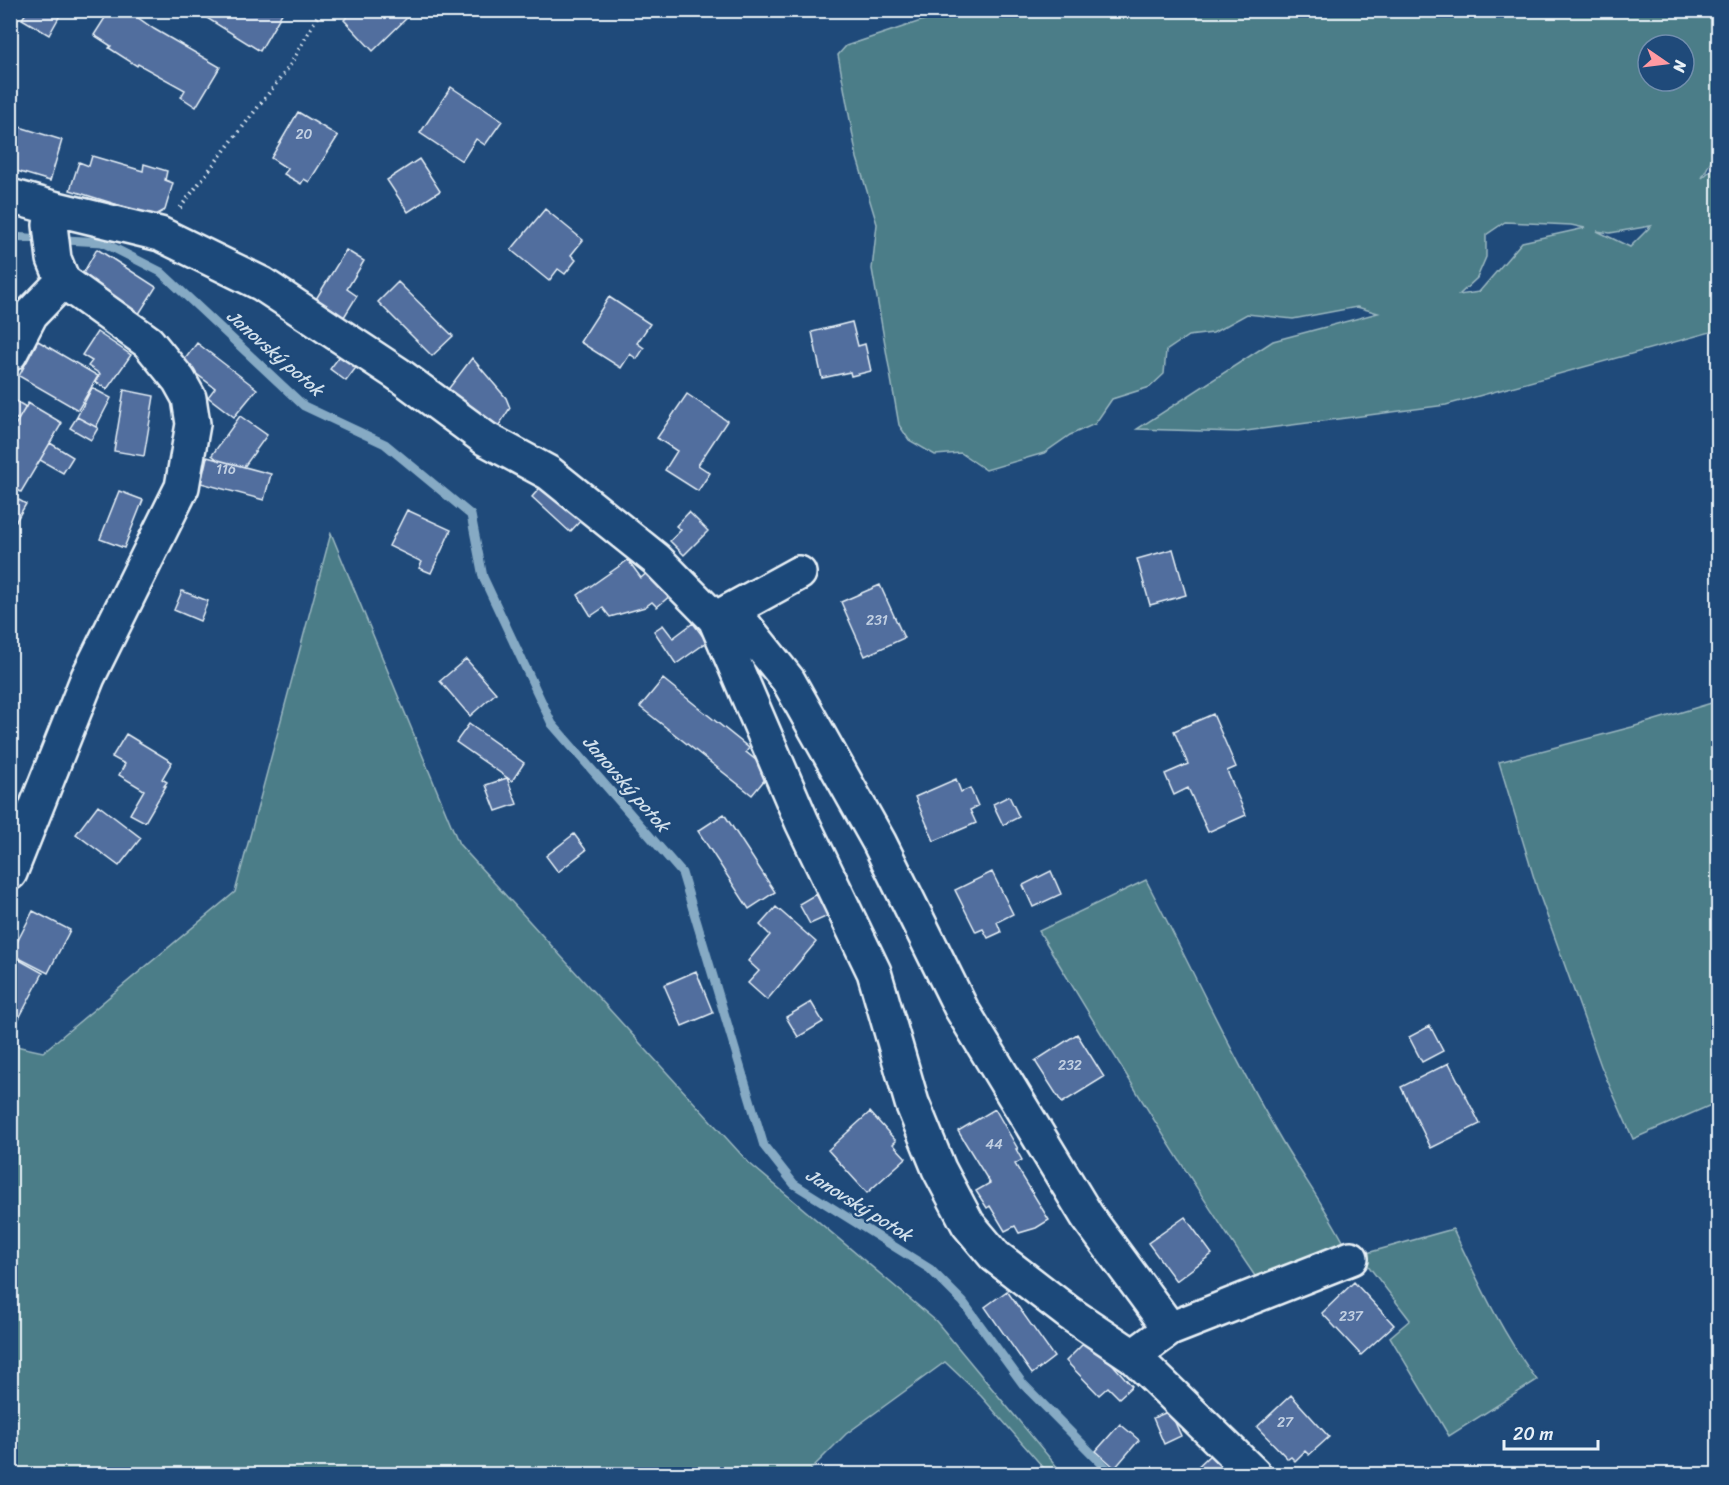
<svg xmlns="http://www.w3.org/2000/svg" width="1729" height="1485" font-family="Sriracha,sans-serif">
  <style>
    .green { fill: #4c7d88; stroke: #9ab7c0; stroke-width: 1.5; fill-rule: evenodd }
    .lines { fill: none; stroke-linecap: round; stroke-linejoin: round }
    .stream { stroke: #86aac4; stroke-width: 9 }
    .building { fill: #516e9e; stroke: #e8f1f8; stroke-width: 1.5 }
    .minor-casing { stroke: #e8f1f8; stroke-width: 38 }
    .path { stroke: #e8f1f8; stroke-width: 4; stroke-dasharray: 1.5 4.5; stroke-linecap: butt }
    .minor { stroke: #1f4a7a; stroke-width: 33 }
    .labels { text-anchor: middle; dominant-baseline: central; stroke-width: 4.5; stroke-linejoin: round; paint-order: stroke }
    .number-label { font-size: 14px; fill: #c2d0e2 }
    .water-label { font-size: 18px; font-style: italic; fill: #d0dfeb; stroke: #1f4a7a }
  </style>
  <rect width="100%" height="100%" fill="#1f4a7a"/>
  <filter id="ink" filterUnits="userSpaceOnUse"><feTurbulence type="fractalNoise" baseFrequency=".0167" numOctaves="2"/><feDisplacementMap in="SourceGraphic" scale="12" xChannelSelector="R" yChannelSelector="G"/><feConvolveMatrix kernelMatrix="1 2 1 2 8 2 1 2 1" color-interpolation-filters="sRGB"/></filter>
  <g filter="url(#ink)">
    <path class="green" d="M954,10l764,1v136l-16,31 16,-14v166l-272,75 -208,27 -101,-3 136,-88 105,-28 -21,-6 -64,12 -46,-5 -34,19 -25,3 -22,15 -2,23 -14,13 -38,12 -17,25 -25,11 -26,18 -58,17 -25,-17 -26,2 -26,-15 -10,-15 -27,-156 5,-45 -20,-66 -19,-103 8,-9zM1648,45h36v36h-36zM1505,222l66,3 14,3 -63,14 -43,50 -20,3 18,-17 9,-21v-22zM1651,226l-21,21 -33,-16 13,2z
      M331,533l128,311 290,319 187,158 127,153h-14l-68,-78 -36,-34 -99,72 -35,35v5h-800v-429l32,7 192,-160z
      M1718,701v401l-85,37 -32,-73 -64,-178 -38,-126 133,-35z
      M1146,880c45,87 86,176 136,261 20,34 43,66 62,102l-87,36c-77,-113 -147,-231 -218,-348z
      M1453,1229c25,52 49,105 84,151l-88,56 -59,-99 20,-17 -50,-65z"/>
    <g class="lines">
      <path class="stream" d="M10,237l92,5 59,30 143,134 81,38 86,71 12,62 69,147 130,149 82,273 30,38 136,85 33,33 60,82 89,90"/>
    </g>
    <path class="building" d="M28,10h35l-14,25 -27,-16z
      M110,10h17l27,19 66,38 -24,40 -15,-10 4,-7 -47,-26 -1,2 -28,-18 2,-2 -17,-11z
      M194,10h90l-24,41z
      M354,10h61l-42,41 -29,-31z
      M451,87l51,34 -17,24 -9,-6 -14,22 -42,-28z
      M298,112l40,24 -29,46 -5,-3 -3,5 -17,-10 4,-5 -17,-11z
      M10,124l52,16 -12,41 -40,-12z
      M92,156l51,15 1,-7 23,7 -2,9 8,3 -8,27 -11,6 -84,-26 9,-28 10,4z
      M419,159l21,32 -32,21 -21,-32z
      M545,209l38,31 -12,15 5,5 -11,14 -7,-5 -9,12 -38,-31z
      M97,249l59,38 -19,30 -56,-40z
      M346,250l18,11 -17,28 10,7 -13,21 -28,-18z
      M398,282l55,54 -21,20 -54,-54z
      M609,297l41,27 -13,19 7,5 -7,11 -7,-5 -9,14 -41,-26z
      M852,322l6,24 7,-2 6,27 -20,5 -1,-4 -28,6 -10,-46z
      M97,332l34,23 -24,34 -12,-7 5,-8 -12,-8 4,-5 -10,-6z
      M38,341l60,35 -20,34 -59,-34z
      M197,343l60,46 -23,28 -26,-20 7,-9 -33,-25z
      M342,353l16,12 -12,16 -16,-12z
      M472,358l34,40 4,10 -14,22 -53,-34z
      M92,388l19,10 -15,29 -19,-10z
      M124,390l30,6 -10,60 -30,-5z
      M687,394l40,27 -29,44 12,8 -12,18 -33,-21 12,-19 -20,-13z
      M16,401l10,6 -8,13 -8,-5z
      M28,403l34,20 -41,69 -11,-6v-52z
      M240,416l27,19 -23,32 -26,-7 -6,-5z
      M77,417l21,11 -7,12 -21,-12z
      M50,443l23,14 -10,16 -23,-13z
      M207,457l64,17 -7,26 -63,-17z
      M544,483l39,35 -13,14 -38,-35z
      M119,491l24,9 -19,48 -24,-9z
      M10,495l16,9 -10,17 -6,-3z
      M407,510l44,20 -20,43 -12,-5 3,-6 -33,-16z
      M689,512l19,19 -24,24 -14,-14 11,-11 -5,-4z
      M1173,549l13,46 -36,10 -13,-46z
      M628,560l13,18 9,-8 22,24 -15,13 -5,-5 -7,5 -35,10 -7,-9 -12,8 -13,-21z
      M880,585l24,53 -39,18 -24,-54z
      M182,591l26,10 -8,20 -26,-11z
      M693,623l14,19 -31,22 -22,-33 9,-6 10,13z
      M466,659l30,34 -26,23 -30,-35z
      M663,679l86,69 -3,4 25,20 -19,23 -112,-88z
      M1213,714l23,53 -9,4 19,44 -38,17 -20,-44 -14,7 -9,-21 23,-10 -14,-33z
      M469,724l55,39 -12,18 -56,-39z
      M126,734l46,28 -10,17 5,3 -3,4h2l-21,36 -15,-8 14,-24 -25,-15 6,-11 -13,-7z
      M507,778l10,26 -21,7 -10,-26z
      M956,779l5,13 9,-4 8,18 -8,4 6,13 -42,18 -19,-44z
      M1009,796l10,21 -16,8 -10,-21z
      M98,805l43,33 -22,28 -43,-32z
      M724,814l51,78 -26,17 -51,-78z
      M574,834l12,16 -28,22 -12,-16z
      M1051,871l10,23 -28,13 -10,-22z
      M992,872l21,42 -16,8 4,10 -13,6 -5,-9 -7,3 -21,-42z
      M816,894l12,22 -18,8 -11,-20z
      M776,907l40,35 -49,58 -19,-17 11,-12 -11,-10 22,-26 -10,-10z
      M33,911l37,19 -22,43 -37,-19z
      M14,957l29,16 -26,49 -7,-4v-54z
      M696,971l17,42 -31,13 -18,-41z
      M811,1002l12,20 -25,15 -12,-20z
      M1430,1026l13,25 -21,11 -13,-25z
      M1077,1034l27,43 -42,26 -27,-42z
      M1449,1063l31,61 -49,24 -30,-61z
      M995,1109l23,40h-2l6,11 -7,4 34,56 -13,8 -17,5 -4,-7 -10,5 -15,-25 -3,2 -11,-17 14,-8 -32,-52z
      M870,1112l26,29 -3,3 13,14 -39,35 -39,-43z
      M1185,1217l27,37 -36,27 -28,-38z
      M1354,1282l40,43 -33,30 -39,-42z
      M1007,1291l47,66 -22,17 -47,-67z
      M1089,1338l43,48 -13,12 -11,-11 -9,8 -33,-34z
      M1291,1395l38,42 -20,18 -4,-4 -10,10 -4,-4 -3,2 -31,-32z
      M1170,1411l11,25 -17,8 -11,-26z
      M1120,1424l19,16 -24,28 -19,-17z
      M1211,1454l16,16 -3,4h-34z"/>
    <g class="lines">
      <g class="minor-casing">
        <path id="minor" d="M10,196l43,12 107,26 102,50 136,90 88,65 63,34 107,86 59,60 87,203 72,150 38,131 27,66 29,55 27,32 74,57 64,43 121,118
          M10,354l21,-40 32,-33
          M732,610l56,70 91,162 82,166 126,208 83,113 -37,27
          M715,619l84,-46
          M10,873l78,-196 94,-190 11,-63 -4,-26 -10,-18 -31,-38 -85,-61 -9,-22 -4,-34 3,-17
          M1170,1329l181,-71"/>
      </g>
      <path class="path" d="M180,208l109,-141 32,-57"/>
      <use href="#minor" class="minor"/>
    </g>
  </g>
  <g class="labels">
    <g class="number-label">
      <text x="304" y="134">20</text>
      <text x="226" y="469">116</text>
      <text x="877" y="620">231</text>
      <text x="1070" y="1065">232</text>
      <text x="994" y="1144">44</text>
      <text x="1351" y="1316">237</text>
      <text x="1285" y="1422">27</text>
    </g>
    <g class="water-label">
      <text transform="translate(275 353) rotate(41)">Janovský potok</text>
      <text transform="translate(626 784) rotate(49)">Janovský potok</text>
      <text transform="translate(859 1205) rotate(32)">Janovský potok</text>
    </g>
  </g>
  <rect width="1729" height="1485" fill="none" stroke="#1f4a7a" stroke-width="36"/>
  <rect x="18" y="18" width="1693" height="1449" fill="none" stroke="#e8f1f8" stroke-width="2" filter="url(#ink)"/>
  <g transform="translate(1666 63) rotate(104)"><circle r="28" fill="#1f4a7a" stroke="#6f8dac" stroke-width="1.5"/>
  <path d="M0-4.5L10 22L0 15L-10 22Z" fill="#ff9aa2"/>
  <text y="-9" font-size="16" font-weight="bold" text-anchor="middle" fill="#e8f1f8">N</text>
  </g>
  <path d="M1504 1440v9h94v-9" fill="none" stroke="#e8f1f8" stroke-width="3"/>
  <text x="1513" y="1440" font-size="18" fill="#e8f1f8" stroke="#1f4a7a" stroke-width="4.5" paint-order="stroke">20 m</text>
</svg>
